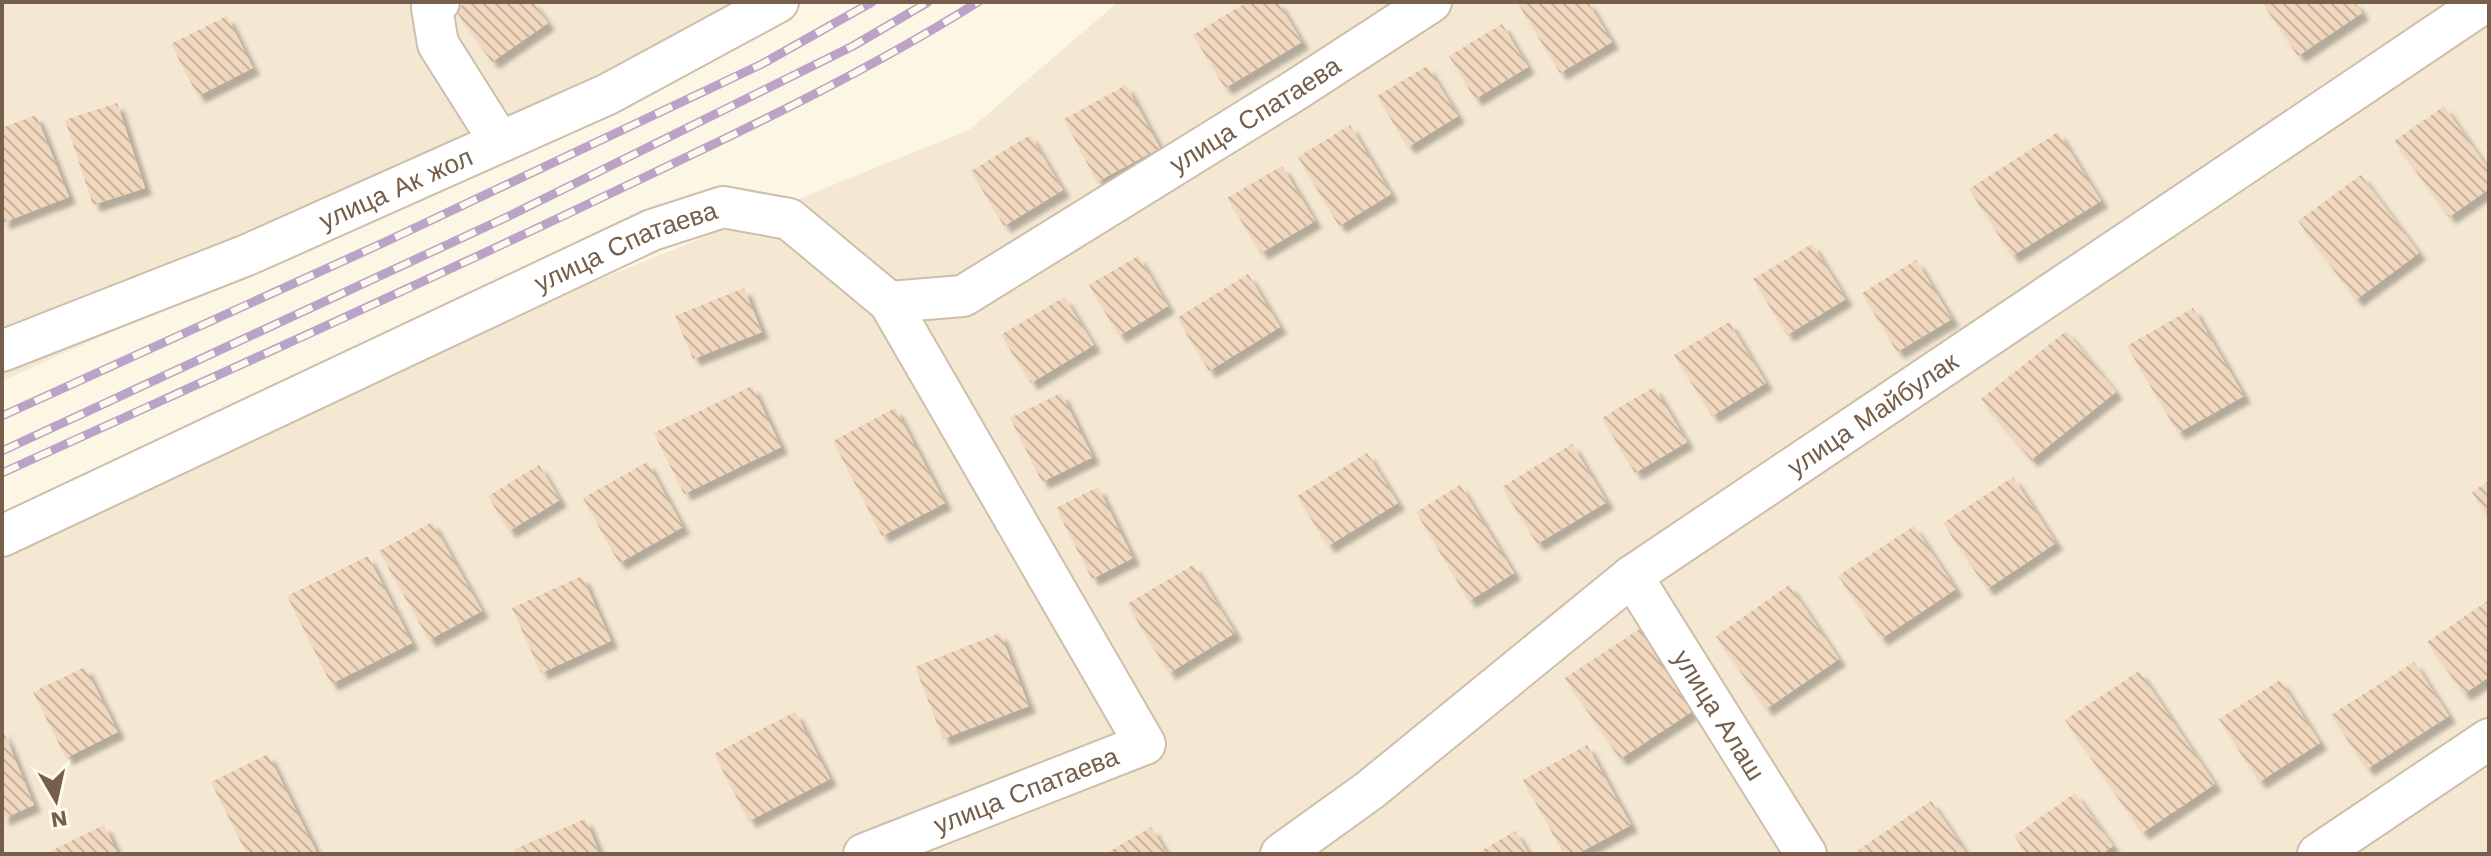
<svg xmlns="http://www.w3.org/2000/svg" width="2491" height="856" font-family="'Work Sans',sans-serif">
  <style>
    .residential { fill: #f4e8d3 }
    .building { fill: url(#building-back-hatch); filter: url(#shadow) }
    .lines { fill: none; stroke-linecap: round; stroke-linejoin: round }
    .street-casing { stroke: #cebeab; stroke-width: 44 }
    .street { stroke: #fff; stroke-width: 40 }
    .rail-casing { stroke: #baa3c6; stroke-width: 9 }
    .rail { stroke: #fff9eb; stroke-width: 6; stroke-dasharray: 18; stroke-linecap: butt }
    .labels { text-anchor: middle; dominant-baseline: central; stroke-width: 7; stroke-linejoin: round; paint-order: stroke }
    .street-label { font-size: 26px; fill: #755e4a; stroke: #fff9eb }
  </style>
  <defs>
    <pattern id="building-back-hatch" width="6" height="6" patternUnits="userSpaceOnUse" patternTransform="scale(2)"><rect width="6" height="6" fill="#f1d7bd"/><path d="M-1 5l2 2M0 0l6 6M5-1l2 2" fill="none" stroke="#c8b29c"/></pattern>
    <filter id="shadow"><feDropShadow dx="7" dy="7" stdDeviation="2" flood-color="#0004"/></filter>
  </defs>
  <rect width="100%" height="100%" fill="#fcf6e5"/>
  <path class="residential" d="M2,2h803l-163,92 -640,287z
    M1118,2h1371v852h-2487v-333l967,-391z"/>
  <path class="building" d="M467,2h66l15,21 -56,39 -37,-52z
    M1247,2h31l24,40 -77,46 -32,-53z
    M1517,2h71l24,40 -52,31z
    M2262,2h93l7,11 -64,43z
    M227,16l26,52 -55,28 -27,-52z
    M1502,24l26,43 -53,32 -26,-43z
    M1427,66l31,50 -50,31 -31,-51z
    M1126,85l34,63 -63,34 -33,-63z
    M117,103l28,85 -52,17 -28,-85z
    M2444,106l45,64v19l-40,28 -55,-76z
    M36,115l33,82 -67,26v-95z
    M1350,125l41,69 -52,32 -41,-69z
    M2058,132l43,69 -89,55 -43,-67z
    M1030,135l33,55 -59,36 -33,-55z
    M1282,166l33,55 -54,32 -34,-55z
    M2361,175l58,78 -63,47 -58,-79z
    M1812,244l34,55 -59,36 -34,-56z
    M1138,256l30,50 -49,30 -30,-51z
    M1916,260l36,59 -55,33 -35,-59z
    M1248,274l32,53 -71,44 -32,-53z
    M744,288l18,44 -69,27 -18,-43z
    M1064,297l30,48 -63,38 -30,-48z
    M2193,308l51,88 -66,37 -51,-87z
    M1729,322l37,61 -54,33 -38,-61z
    M2066,331l50,61 -85,68 -50,-61z
    M752,386l29,61 -97,47 -30,-61z
    M1654,387l33,55 -52,31 -33,-55z
    M1061,393l32,64 -51,25 -32,-64z
    M895,408l50,95 -63,33 -49,-95z
    M1572,444l35,58 -70,42 -35,-57z
    M1367,453l31,50 -70,43 -31,-50z
    M647,462l36,65 -64,36 -36,-65z
    M539,465l21,35 -51,31 -21,-35z
    M2013,477l43,66 -69,46 -44,-66z
    M2489,481v38l-17,-27z
    M1460,485l54,88 -45,28 -53,-89z
    M1098,487l35,71 -41,21 -36,-71z
    M432,522l50,89 -53,29 -50,-89z
    M1914,526l42,63 -75,50 -43,-63z
    M368,556l44,87 -81,41 -44,-88z
    M1193,565l42,68 -66,40 -42,-69z
    M582,576l29,65 -70,32 -29,-65z
    M1789,585l50,74 -73,50 -50,-73z
    M2489,600v77l-25,17 -37,-52z
    M1641,628l55,81 -76,50 -55,-81z
    M1000,633l29,73 -86,33 -28,-72z
    M2414,662l35,54 -82,53 -36,-54z
    M85,667l33,65 -52,26 -33,-66z
    M2139,671l76,113 -73,49 -77,-113z
    M2280,680l40,63 -61,39 -40,-63z
    M795,712l35,67 -81,42 -35,-67z
    M2,728l32,77 -32,14z
    M1587,745l44,80 -54,29h-13l-41,-74z
    M268,754l48,97 -6,3h-63l-36,-72z
    M2075,793l38,53 -11,8h-75l-13,-18z
    M1931,801l36,53h-106l-3,-4z
    M585,819l15,35h-83l-2,-5z
    M104,825l14,29h-73z
    M1151,827l16,27h-62z
    M1515,831l14,23h-53z"/>
  <g class="lines">
    <g class="street-casing">
      <g id="street">
        <path d="M439,2l-7,6 6,36 62,98"/>
        <path id="s1" d="M2,351l245,-96 361,-161 170,-92"/>
        <path id="s2" d="M2,536l650,-306 71,-23 66,12 100,83 74,-6 331,-205 137,-89"/>
        <path id="s3" d="M1632,576l174,278"/>
        <path id="s4" d="M864,854l281,-110 -256,-442"/>
        <path id="s5" d="M1281,854l89,-64 262,-214 853,-574"/>
        <path d="M2318,854l171,-115"/>
      </g>
    </g>
    <use href="#street" class="street"/>
    <g class="rail-casing">
      <path id="rail" d="M2,416l383,-174 377,-178 110,-62
        M2,451l505,-234 346,-171 75,-44
        M2,473c202,-92 405,-182 605,-278 126,-60 253,-119 371,-193"/>
    </g>
    <use href="#rail" class="rail"/>
  </g>
  <g class="labels">
    <g class="street-label">
      <text stroke="none"><textPath href="#s2" startOffset="1408">улица Спатаева</textPath></text>
      <text stroke="none"><textPath href="#s1" startOffset="426">улица Ак жол</textPath></text>
      <text stroke="none"><textPath href="#s2" startOffset="688">улица Спатаева</textPath></text>
      <text stroke="none"><textPath href="#s5" startOffset="738">улица Майбулак</textPath></text>
      <text stroke="none"><textPath href="#s3" startOffset="164">улица Алаш</textPath></text>
      <text stroke="none"><textPath href="#s4" startOffset="174">улица Спатаева</textPath></text>
    </g>
  </g>
  <rect width="2491" height="856" fill="none" stroke="#755e4a" stroke-width="8"/>
  <g transform="translate(56 800) rotate(171)" stroke="#fff9eb" stroke-width="6" paint-order="stroke">
  <path d="M0-6L14 30L0 20L-14 30Z" fill="#755e4a"/>
  <text y="-12" font-size="22" font-weight="bold" text-anchor="middle" fill="#755e4a">N</text>
  </g>
</svg>
